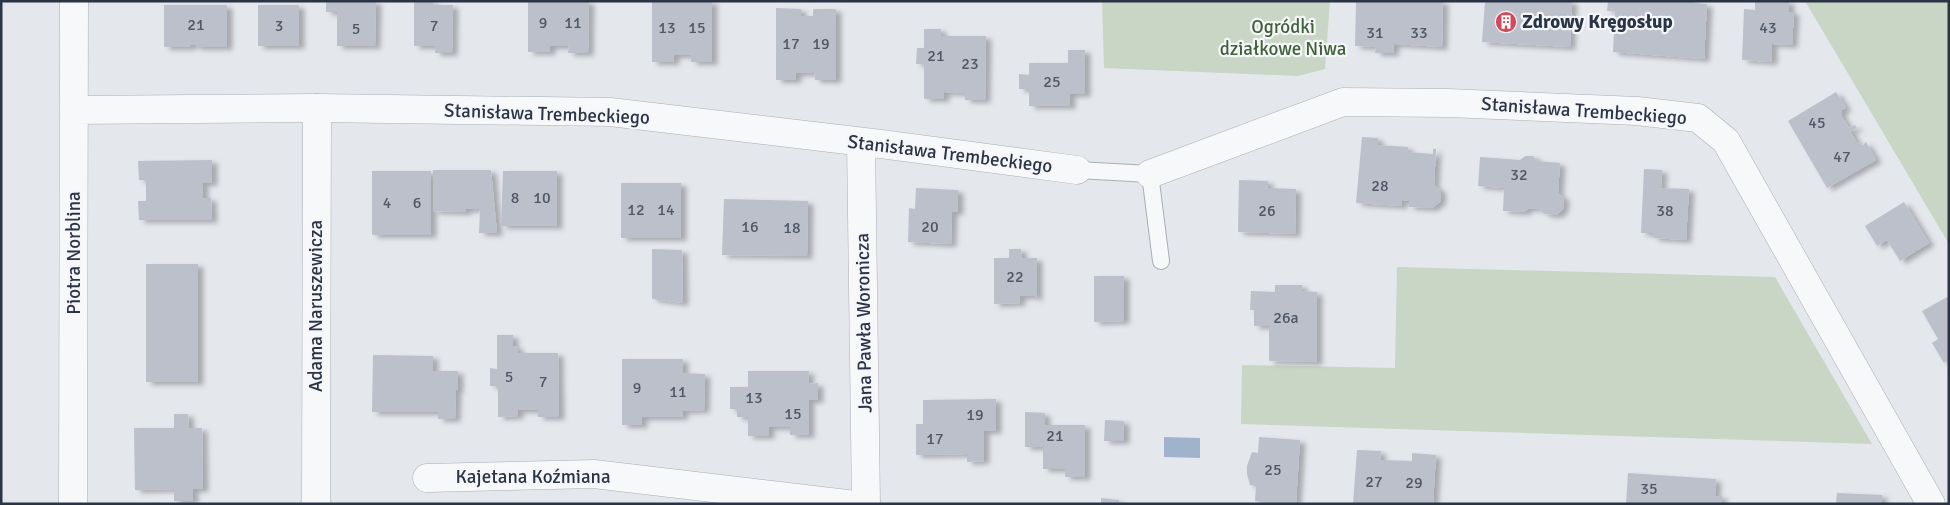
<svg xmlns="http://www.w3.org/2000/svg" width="1950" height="505" font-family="Signika,sans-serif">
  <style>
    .green { fill: #c9d6c5 }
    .water { fill: #9fb4cc }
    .building { fill: #bbc0ca; filter: url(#shadow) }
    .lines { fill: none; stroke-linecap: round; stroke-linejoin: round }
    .service-casing { stroke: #a9aeb7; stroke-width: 18 }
    .minor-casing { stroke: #a9aeb7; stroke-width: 29 }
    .service { stroke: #f7f8fa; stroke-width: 16 }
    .minor { stroke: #f7f8fa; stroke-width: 28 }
    .labels { text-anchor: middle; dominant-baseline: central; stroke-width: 4.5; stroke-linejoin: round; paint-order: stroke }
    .number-label { font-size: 16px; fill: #4f5766 }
    .poi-label { font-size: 19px; font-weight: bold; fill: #2b3445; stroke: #f4f6f9; text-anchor: start }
    .park-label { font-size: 19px; fill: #3f6138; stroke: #f4f6f9 }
    .street-label { font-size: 19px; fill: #2b3445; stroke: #f4f6f9 }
  </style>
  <defs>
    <filter id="shadow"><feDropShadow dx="5.5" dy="3" stdDeviation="2.5" flood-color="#0004"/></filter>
  </defs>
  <rect width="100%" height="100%" fill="#e4e7ec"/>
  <path class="green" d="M1102,1h228l-5,68 -27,7 -194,-8z
    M1805,1h144v243z
    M1397,267l378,10 97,167 -631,-20 1,-59 153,3z"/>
  <path class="water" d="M1164,437l36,1v20l-36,-1z"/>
  <path class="building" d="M326,1h50l-1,45h-38v-34h-11z
    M414,1h19v4h20l-1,48h-17v-7h-21z
    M528,1h61l-1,52h-20l1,-7h-19v6h-22z
    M652,1h60v61h-21v-7h-17v7h-22z
    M1356,1h87l-1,46 -48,-3 -1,9h-18l1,-6 -21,-1z
    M1485,1h87l-2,46 -88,-5z
    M1608,1h86v2l13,1 -3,55 -91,-7 2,-41h-8z
    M1755,1h34v11h5l-2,33 -20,-1v18l-30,-2 2,-51 11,1z
    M164,5h63v42h-31v-2h-6v2h-26z
    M258,5h41v41h-41z
    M776,8l25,1v7h12v-7h23v71h-21l-1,-7h-18v7h-20z
    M924,29h17v7h45l-1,64h-20v-7l-21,-1v7h-20v-35h-8l1,-16h7z
    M1068,50h17v44h-15v12h-41v-17h-10v-15l10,1v-12h39z
    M1836,92l10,16 -4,2 -1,5 8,13 6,-3 2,3 -7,3 7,12 6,2 3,-3 10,18 -49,28 -39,-67z
    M1362,137l16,1v7l30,2v5l25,2v-5h3l-2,36 7,6 -1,11 -8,6 -23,-1v-6l-7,-1v6l-46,-3z
    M1525,156h8l4,5 23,2 -2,30 6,5 -1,11 -6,6 -12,-1 -6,-5 -10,-1 -5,4 -21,-1 1,-23 -26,-2 2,-29 40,3z
    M212,160v23h-9v15h8l1,22h-73l-1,-19h8v-21h-7l-1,-19z
    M1644,169l18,1 -1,18 28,1 -3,51 -33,-2v-5h-12z
    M433,170h58l6,63h-18l1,-24h-14v3l-33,-1z
    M372,171h59v64h-59z
    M503,171h54v55h-56z
    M1239,180l29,1v7l28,1 -1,45 -57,-2z
    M621,183h60v55h-60z
    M916,188l42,2v22h-6l-1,32 -43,-2 1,-34 6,1z
    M724,199l84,2 -1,55 -85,-1z
    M1904,202l25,41 -29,18 -13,-21 -10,6 -12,-20z
    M652,249l30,1 1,53 -31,-4z
    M1009,249h12l1,9h15v41h-2v-3h-15v7l-26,1v-46h15z
    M146,264h52v118h-52z
    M1094,276h30v45l-30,1z
    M1275,285h27v6l15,1v70l-48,-1v-35h-15v-16h-4l1,-19 24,1z
    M1949,296v69l-2,-4 -3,2 -12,-20 6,-4 -16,-28z
    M497,335h16v12l5,-1v7h40l1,64h-21v-7h-20v6l-20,1v-31h-8v-18l7,1z
    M373,355l60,1v15h25v19h-2l-1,29h-17v-7h-66z
    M622,359h61v14l22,1 -1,36 -22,1 1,6h-41v8h-20z
    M748,371h61l-1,13 10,-1v17h-9v35h-19v-8h-21v9h-21v-19h-11v-8h-7v-22h18z
    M996,399v32h-12v30l-17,1v-8l-51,1v-31h7v-24z
    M1025,412l20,1v12h40v52h-20v-8h-22v-22h-18z
    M174,414h14l1,14h13l1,61h-10v12h-19v-12l-39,1 -1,-62h40z
    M1105,420l19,1v20h-20z
    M1259,437l41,3 -4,63 -25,1 -16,-3 1,-15 -6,-1 -3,-11v-8l5,-14 6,1z
    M1357,450l24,1 -1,9 32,1v-8l24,2 -3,49h-80z
    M1628,473l88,6 -1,17h7v8h-96z
    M1837,493l45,2v9h-46z
    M1101,498l18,2v4h-18z"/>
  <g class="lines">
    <g class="service-casing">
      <path id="service" d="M1077,170l73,4 11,87"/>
    </g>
    <g class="minor-casing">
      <path id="minor" d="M74,110l243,-2 293,4 271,32 196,26
        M861,142l5,362
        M1150,174l193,-72 105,1 189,8 61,7 28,23 205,363
        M427,478l167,-4 253,30
        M73,504l1,-503
        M316,504l1,-396"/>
    </g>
    <use href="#service" class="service"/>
    <use href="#minor" class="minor"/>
  </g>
  <defs>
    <g id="building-disc" transform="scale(1.125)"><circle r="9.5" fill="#d1495b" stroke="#f4f6f9"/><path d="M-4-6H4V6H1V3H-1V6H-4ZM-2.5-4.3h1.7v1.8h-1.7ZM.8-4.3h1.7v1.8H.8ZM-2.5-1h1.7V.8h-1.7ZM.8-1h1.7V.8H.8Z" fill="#fff"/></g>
  </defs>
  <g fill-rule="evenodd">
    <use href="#building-disc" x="1506" y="22"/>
  </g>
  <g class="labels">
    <g class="number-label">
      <text x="543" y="23">9</text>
      <text x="573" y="23">11</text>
      <text x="196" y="25">21</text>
      <text x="279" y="26">3</text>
      <text x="434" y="26">7</text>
      <text x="667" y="28">13</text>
      <text x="697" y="28">15</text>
      <text x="1768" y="28">43</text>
      <text x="356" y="29">5</text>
      <text x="1375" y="33">31</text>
      <text x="1419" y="33">33</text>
      <text x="791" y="44">17</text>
      <text x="821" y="44">19</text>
      <text x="936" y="56">21</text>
      <text x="970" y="64">23</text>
      <text x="1052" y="82">25</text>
      <text x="1817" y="123">45</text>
      <text x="1842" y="157">47</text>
      <text x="1519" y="175">32</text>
      <text x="1380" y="186">28</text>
      <text x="515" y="198">8</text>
      <text x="542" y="198">10</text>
      <text x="387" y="203">4</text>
      <text x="417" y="203">6</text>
      <text x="636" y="210">12</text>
      <text x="666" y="210">14</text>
      <text x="1267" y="211">26</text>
      <text x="1665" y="211">38</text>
      <text x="750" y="227">16</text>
      <text x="930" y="227">20</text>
      <text x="792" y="228">18</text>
      <text x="1015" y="277">22</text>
      <text x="1286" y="318">26a</text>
      <text x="509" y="377">5</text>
      <text x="543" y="382">7</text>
      <text x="637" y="388">9</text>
      <text x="678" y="392">11</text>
      <text x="754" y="398">13</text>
      <text x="793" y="414">15</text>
      <text x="975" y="415">19</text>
      <text x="1055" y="436">21</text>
      <text x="935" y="439">17</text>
      <text x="1273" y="470">25</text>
      <text x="1374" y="482">27</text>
      <text x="1414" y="483">29</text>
      <text x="1649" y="489">35</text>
    </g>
    <g class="poi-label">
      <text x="1522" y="22">Zdrowy Kręgosłup</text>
    </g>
    <g class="park-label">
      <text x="1283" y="27">Ogródki<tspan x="1283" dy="22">działkowe Niwa</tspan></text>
    </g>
    <g class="street-label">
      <text transform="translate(1584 111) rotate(4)">Stanisława Trembeckiego</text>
      <text transform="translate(547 114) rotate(2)">Stanisława Trembeckiego</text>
      <text transform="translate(950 154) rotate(7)">Stanisława Trembeckiego</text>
      <text transform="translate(74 253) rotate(-90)">Piotra Norblina</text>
      <text transform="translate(316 306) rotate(-90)">Adama Naruszewicza</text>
      <text transform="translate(864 323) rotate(-91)">Jana Pawła Woronicza</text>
      <text x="533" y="477">Kajetana Koźmiana</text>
    </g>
  </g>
  <rect width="1950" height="505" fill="none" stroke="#2b3445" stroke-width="5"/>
</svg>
